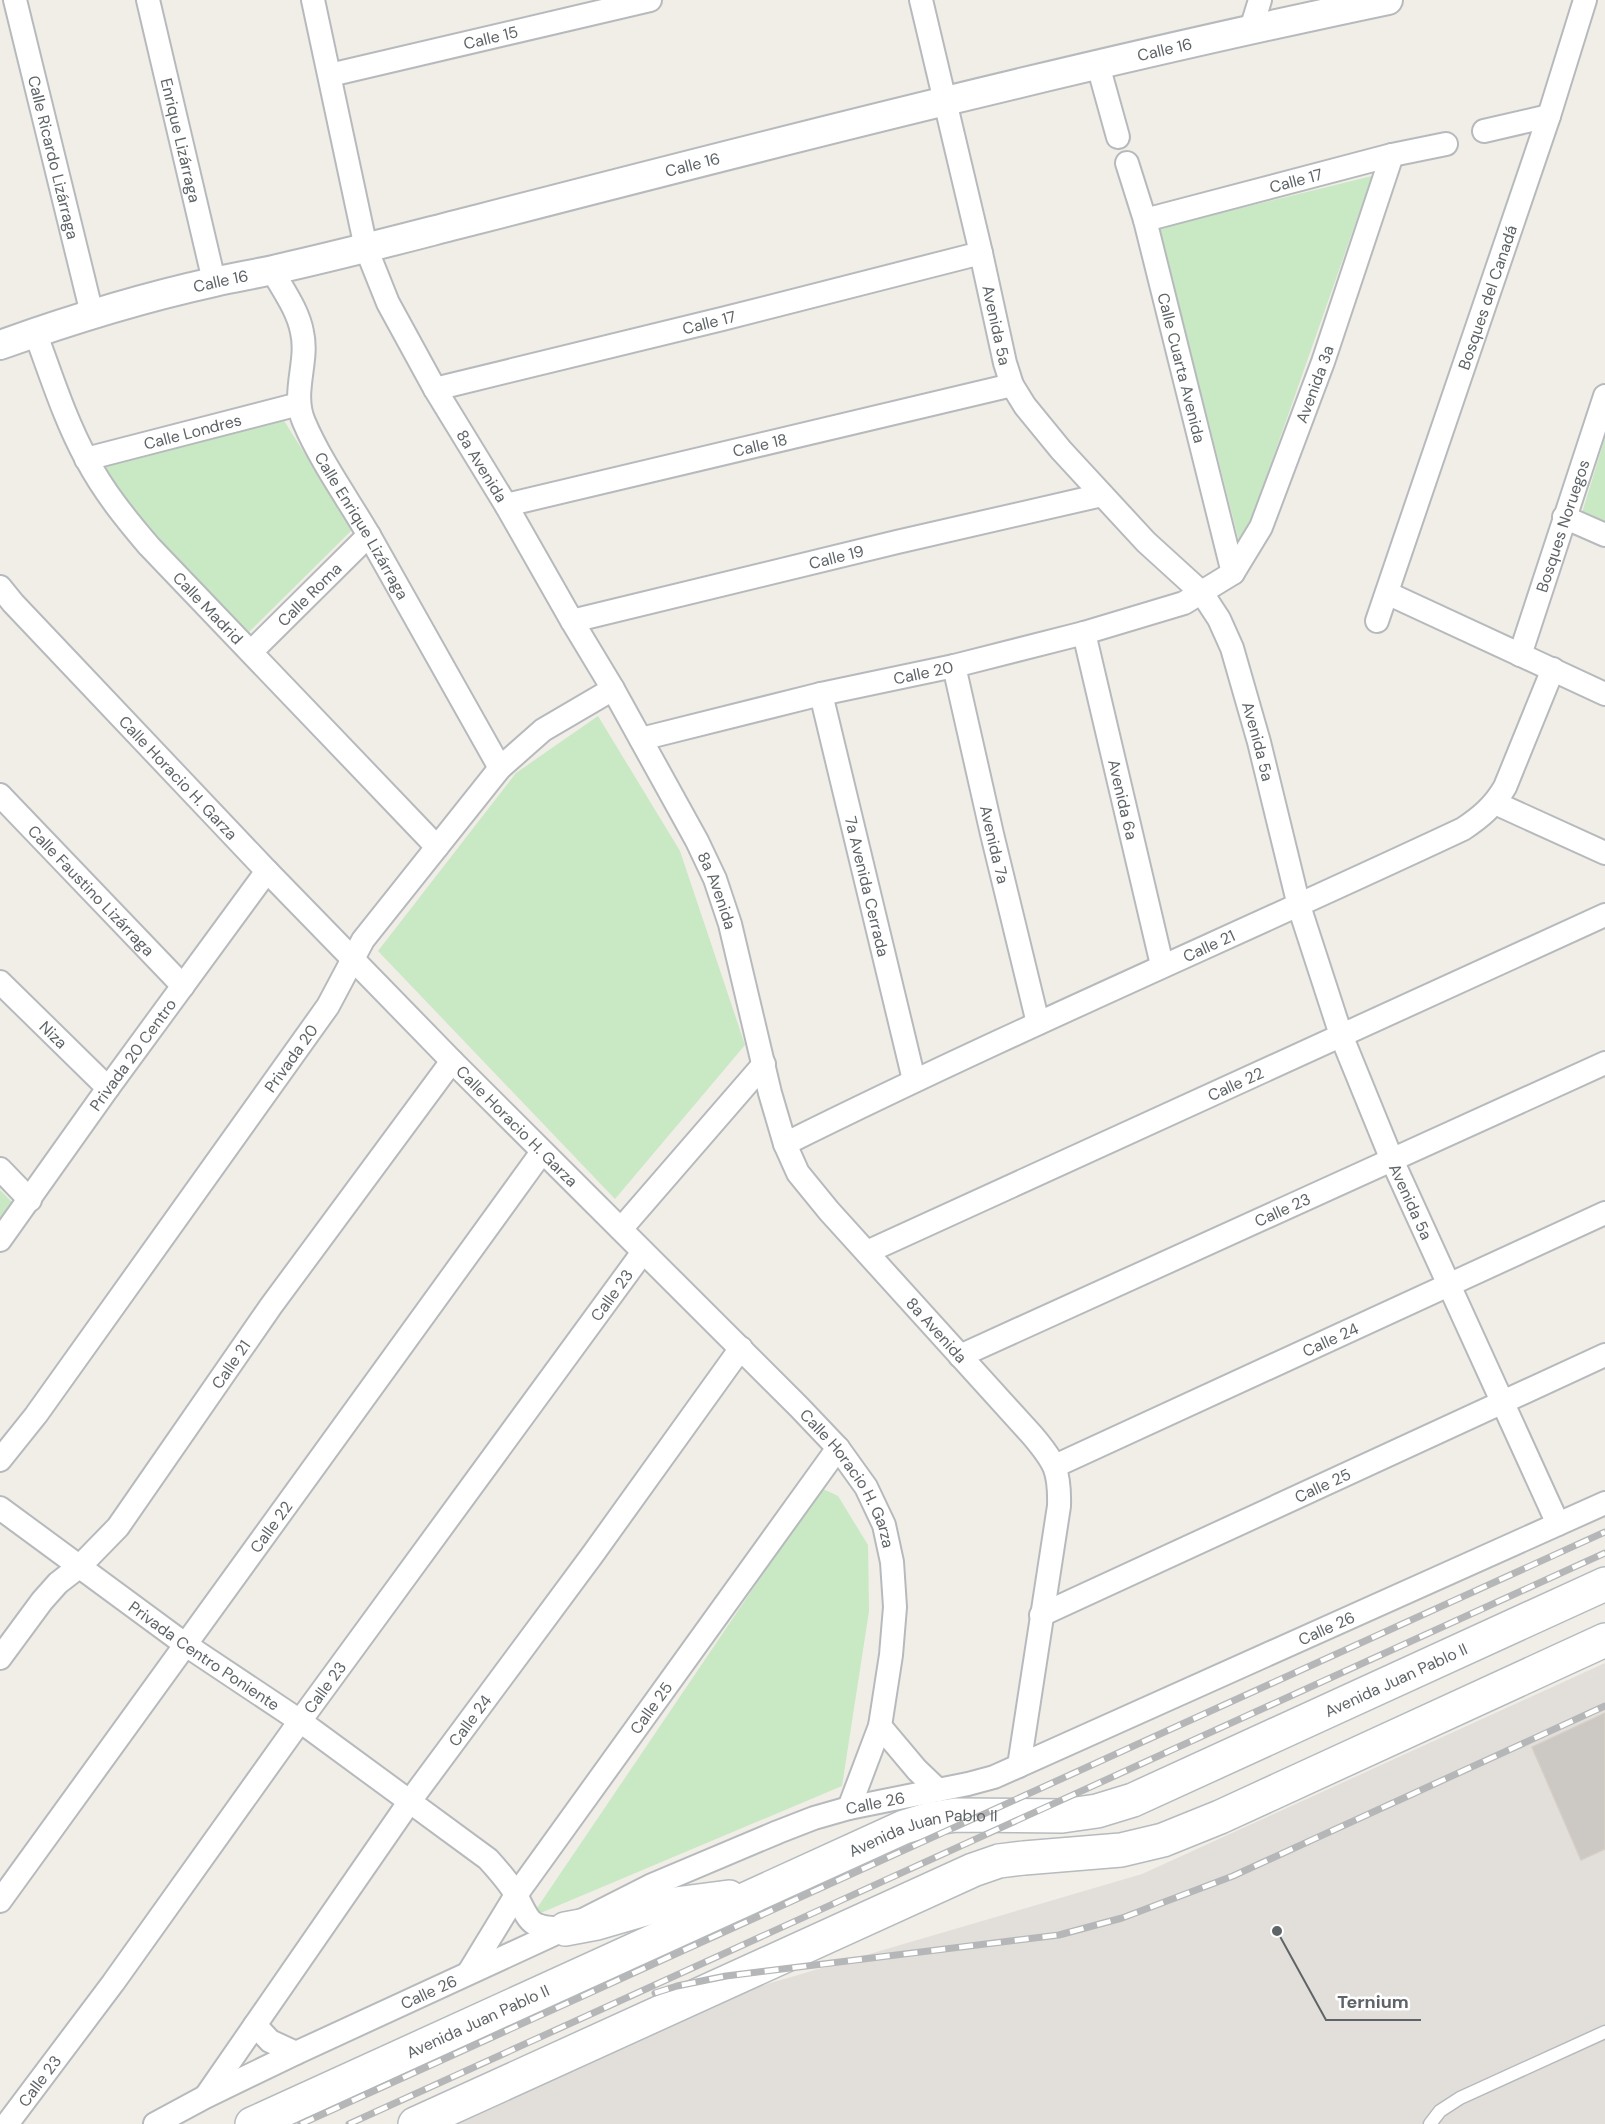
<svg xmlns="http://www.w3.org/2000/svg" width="1605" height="2124" font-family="'DM Sans',sans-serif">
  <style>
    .industrial { fill: #e2dfdb }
    .green { fill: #c9e8c4 }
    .building { fill: #ccc8c3; stroke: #d6cec5; stroke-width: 1.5 }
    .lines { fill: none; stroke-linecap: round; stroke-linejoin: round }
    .service-casing { stroke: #b7babd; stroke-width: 15 }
    .minor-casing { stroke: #b7babd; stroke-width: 26 }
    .tertiary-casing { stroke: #b7babd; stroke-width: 32 }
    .secondary-casing { stroke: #b5bbbe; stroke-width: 36 }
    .service { stroke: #fff; stroke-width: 12 }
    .minor { stroke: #fff; stroke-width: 22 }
    .tertiary { stroke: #fff; stroke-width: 28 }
    .secondary { stroke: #fff; stroke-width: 33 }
    .rail-casing { stroke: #b5b6b7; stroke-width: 7 }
    .rail { stroke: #fff; stroke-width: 4.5; stroke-dasharray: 14; stroke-linecap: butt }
    .labels { text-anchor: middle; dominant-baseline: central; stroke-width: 5; stroke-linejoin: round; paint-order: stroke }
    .street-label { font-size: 16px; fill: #5e6467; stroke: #fff }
    .leader { fill: none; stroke: #5e6467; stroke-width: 2 }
    .callout-dot { fill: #5e6467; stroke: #fff; stroke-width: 2 }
    .callout-label { font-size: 18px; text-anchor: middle; font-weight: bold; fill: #5e6467; stroke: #fff; stroke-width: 5; stroke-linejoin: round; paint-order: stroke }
  </style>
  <rect width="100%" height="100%" fill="#f1ede7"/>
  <path class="industrial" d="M1605,1663v461h-1150l302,-137 385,-113z"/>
  <path class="green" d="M1372,176l-131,373 -82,-321z
    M283,419l69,111 -103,102 -109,-111 -35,-45 -1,-10 7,-6z
    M1605,438v88l-24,-10z
    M598,716l82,135 65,194 -130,154 -237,-248 138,-178z
    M0,1190l13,13 -13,18z
    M821,1488l17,8 30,49 1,66 -27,175 -311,131z"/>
  <path class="building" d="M1605,1713v136l-24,11 -49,-113z"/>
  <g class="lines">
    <g class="service-casing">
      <path id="service" d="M1430,2124l10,-13 20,-13 145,-66"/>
    </g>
    <g class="minor-casing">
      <g id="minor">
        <path id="s1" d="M15,0l77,314"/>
        <path id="s2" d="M148,0l66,281"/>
        <path id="s3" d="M313,0l53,248 22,55 47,86 71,116 66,116 41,68 84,152 18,38 15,45 40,169 15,51 13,29 31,38 203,224c23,27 28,36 27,71l-40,260"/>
        <path id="s4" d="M921,0l60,253 24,110 7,22 13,21 36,44 85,92 56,51 17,26 13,29 27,94 40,164 42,129 51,125 166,364"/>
        <path d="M1251,29l9,-29"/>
        <path d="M1098,65l20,72"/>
        <path id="s5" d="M330,75l320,-75"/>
        <path d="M1484,131l65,-15"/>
        <path id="s6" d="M1127,163l18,57 88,353"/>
        <path id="s7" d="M1145,220l247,-65 54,-11"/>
        <path id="s8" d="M272,270c11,20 26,40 30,62 7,30 -11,60 2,90 17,40 44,77 66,115 44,77 87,154 130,231"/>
        <path id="s9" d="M35,332c16,43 30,88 52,128 17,32 39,59 62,86l288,301"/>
        <path id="s10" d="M435,389l287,-70 259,-66"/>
        <path id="s11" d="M86,459l213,-55"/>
        <path id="s12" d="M506,505l506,-120"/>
        <path d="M1564,517l41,18"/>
        <path id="s13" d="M0,587l13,16 254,268 185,190 347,346 39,41 28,39 18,38 8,37 3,45 -4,48 -11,71 -31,82"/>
        <path d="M1387,593l218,101"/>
        <path id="s14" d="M572,621l325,-79 205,-47"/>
        <path id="s15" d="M1377,621l172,-505 36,-116"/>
        <path id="s16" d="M1084,633l78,332"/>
        <path id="s17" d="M251,652l118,-117"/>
        <path id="s18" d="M1520,655l85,-259"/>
        <path id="s19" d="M954,666l38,168 46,189"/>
        <path id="s20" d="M821,694l93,386"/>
        <path id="s21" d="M641,739l180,-45 133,-28 130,-33 100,-30 49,-30 28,-46 62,-165 69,-207"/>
        <path id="s22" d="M0,795l183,191"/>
        <path d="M1495,803l110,50"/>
        <path id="s23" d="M0,982l108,106"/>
        <path id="s24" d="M785,1144c223,-111 452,-209 678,-315 18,-12 31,-23 42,-42l48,-118"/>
        <path d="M0,1169l30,31"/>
        <path d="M621,1229l143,-165"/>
        <path id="s25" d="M0,1240l108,-152 159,-217"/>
        <path id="s26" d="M867,1252l738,-337"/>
        <path id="s27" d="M960,1356l645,-293"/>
        <path id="s28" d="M0,1460l36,-45 292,-409 35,-66 137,-172 43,-38 70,-41"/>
        <path id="s29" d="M1055,1466l550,-253"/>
        <path id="s30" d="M0,1508l186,137 114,76 188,138c10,11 20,22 27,34 16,30 12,34 49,36"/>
        <path id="s31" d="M1041,1615l564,-260"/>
        <path id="s32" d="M0,1658l42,-57 16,-18 22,-17 38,-39 153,-221 181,-245"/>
        <path d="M880,1726l37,44 21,20"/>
        <path id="s33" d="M0,1901l542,-749"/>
        <path id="s34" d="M469,1972l47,-77 322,-447"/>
        <path d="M255,2025l15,16 26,12"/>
        <path id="s35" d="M206,2096l204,-295 183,-247 148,-206"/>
        <path id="s36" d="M7,2124l106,-141 187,-262 343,-469"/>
        <path id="s37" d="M155,2124l50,-27 91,-44 269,-124 85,-43 128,-54 36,-14 35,-10 119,-24 26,-7 611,-274"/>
      </g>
    </g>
    <g class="tertiary-casing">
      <g id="tertiary">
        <path id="s38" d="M0,345c70,-25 141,-47 214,-63 21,-5 42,-8 63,-13 68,-15 135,-33 202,-50 302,-78 604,-155 909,-219"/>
      </g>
    </g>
    <g class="secondary-casing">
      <g id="secondary">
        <path d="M565,1929l32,-6 55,-16 77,-10"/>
        <path id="s39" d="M252,2124l652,-297 26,-8 26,-4 106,1 35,-5 36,-11 472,-216"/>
        <path d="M415,2124l558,-254 26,-9 25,-3 97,-8 42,-10 57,-23 385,-177"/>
      </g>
    </g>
    <use href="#service" class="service"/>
    <use href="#minor" class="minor"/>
    <use href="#tertiary" class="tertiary"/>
    <use href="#secondary" class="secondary"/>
    <g class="rail-casing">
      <path id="rail" d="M655,1993l22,-7 49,-10 333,-41 63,-17 111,-42 372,-170
        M301,2124l1304,-592
        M349,2124l1256,-571"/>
    </g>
    <use href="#rail" class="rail"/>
  </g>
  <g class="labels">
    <g class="street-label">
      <text stroke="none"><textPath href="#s5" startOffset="165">Calle 15</textPath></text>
      <text stroke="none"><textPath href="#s38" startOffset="1202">Calle 16</textPath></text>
      <text stroke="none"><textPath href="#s2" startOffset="144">Enrique Lizárraga</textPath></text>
      <text stroke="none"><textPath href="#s1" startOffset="162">Calle Ricardo Lizárraga</textPath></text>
      <text stroke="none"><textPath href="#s38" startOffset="716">Calle 16</textPath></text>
      <text stroke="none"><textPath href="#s7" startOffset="156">Calle 17</textPath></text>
      <text stroke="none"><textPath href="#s38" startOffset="230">Calle 16</textPath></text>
      <text stroke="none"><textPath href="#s15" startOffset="342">Bosques del Canadá</textPath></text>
      <text stroke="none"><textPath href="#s10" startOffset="282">Calle 17</textPath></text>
      <text stroke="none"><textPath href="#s4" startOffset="334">Avenida 5a</textPath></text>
      <text stroke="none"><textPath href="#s6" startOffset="212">Calle Cuarta Avenida</textPath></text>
      <text stroke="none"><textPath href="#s21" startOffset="824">Avenida 3a</textPath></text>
      <text stroke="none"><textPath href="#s11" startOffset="110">Calle Londres</textPath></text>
      <text stroke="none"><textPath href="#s12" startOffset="261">Calle 18</textPath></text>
      <text stroke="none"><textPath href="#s3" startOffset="501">8a Avenida</textPath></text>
      <text stroke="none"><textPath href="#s18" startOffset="136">Bosques Noruegos</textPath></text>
      <text stroke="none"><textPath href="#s8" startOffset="279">Calle Enrique Lizárraga</textPath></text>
      <text stroke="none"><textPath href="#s14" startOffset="272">Calle 19</textPath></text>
      <text stroke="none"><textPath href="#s17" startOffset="82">Calle Roma</textPath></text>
      <text stroke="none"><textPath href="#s9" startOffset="330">Calle Madrid</textPath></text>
      <text stroke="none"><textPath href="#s21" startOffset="290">Calle 20</textPath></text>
      <text stroke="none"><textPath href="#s4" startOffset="838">Avenida 5a</textPath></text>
      <text stroke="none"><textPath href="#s13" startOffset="261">Calle Horacio H. Garza</textPath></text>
      <text stroke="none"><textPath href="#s16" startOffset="171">Avenida 6a</textPath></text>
      <text stroke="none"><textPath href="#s19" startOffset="183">Avenida 7a</textPath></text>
      <text stroke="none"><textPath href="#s20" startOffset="198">7a Avenida Cerrada</textPath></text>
      <text stroke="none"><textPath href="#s22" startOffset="132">Calle Faustino Lizárraga</textPath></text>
      <text stroke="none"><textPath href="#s3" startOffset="987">8a Avenida</textPath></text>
      <text stroke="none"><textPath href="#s24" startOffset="468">Calle 21</textPath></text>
      <text stroke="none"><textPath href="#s23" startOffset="75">Niza</textPath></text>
      <text stroke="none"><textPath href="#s25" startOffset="228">Privada 20 Centro</textPath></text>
      <text stroke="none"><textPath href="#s28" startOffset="496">Privada 20</textPath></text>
      <text stroke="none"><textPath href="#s26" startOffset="405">Calle 22</textPath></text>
      <text stroke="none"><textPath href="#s13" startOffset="747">Calle Horacio H. Garza</textPath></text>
      <text stroke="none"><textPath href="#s4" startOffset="1324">Avenida 5a</textPath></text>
      <text stroke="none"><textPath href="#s27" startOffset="354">Calle 23</textPath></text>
      <text stroke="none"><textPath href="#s36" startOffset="1026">Calle 23</textPath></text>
      <text stroke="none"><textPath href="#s3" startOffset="1491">8a Avenida</textPath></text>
      <text stroke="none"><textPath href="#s29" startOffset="303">Calle 24</textPath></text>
      <text stroke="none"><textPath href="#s32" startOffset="375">Calle 21</textPath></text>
      <text stroke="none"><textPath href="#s13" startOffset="1233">Calle Horacio H. Garza</textPath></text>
      <text stroke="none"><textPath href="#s31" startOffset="310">Calle 25</textPath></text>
      <text stroke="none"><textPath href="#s33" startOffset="462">Calle 22</textPath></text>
      <text stroke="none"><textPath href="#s37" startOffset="1276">Calle 26</textPath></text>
      <text stroke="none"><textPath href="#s30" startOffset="252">Privada Centro Poniente</textPath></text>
      <text stroke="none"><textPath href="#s39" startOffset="1238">Avenida Juan Pablo II</textPath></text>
      <text stroke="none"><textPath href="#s36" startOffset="540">Calle 23</textPath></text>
      <text stroke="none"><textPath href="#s34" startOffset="321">Calle 25</textPath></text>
      <text stroke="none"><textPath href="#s35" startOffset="459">Calle 24</textPath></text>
      <text stroke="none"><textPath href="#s37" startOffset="790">Calle 26</textPath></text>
      <text stroke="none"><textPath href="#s39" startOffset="734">Avenida Juan Pablo II</textPath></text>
      <text stroke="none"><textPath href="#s37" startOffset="304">Calle 26</textPath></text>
      <text stroke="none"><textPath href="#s39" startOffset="248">Avenida Juan Pablo II</textPath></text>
      <text stroke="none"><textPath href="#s36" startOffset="54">Calle 23</textPath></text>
    </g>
  </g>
  <path class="leader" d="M1277 1931L1326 2020H1421"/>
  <circle class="callout-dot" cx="1277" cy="1931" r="6"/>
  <g class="callout-label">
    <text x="1373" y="2008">Ternium</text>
  </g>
</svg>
